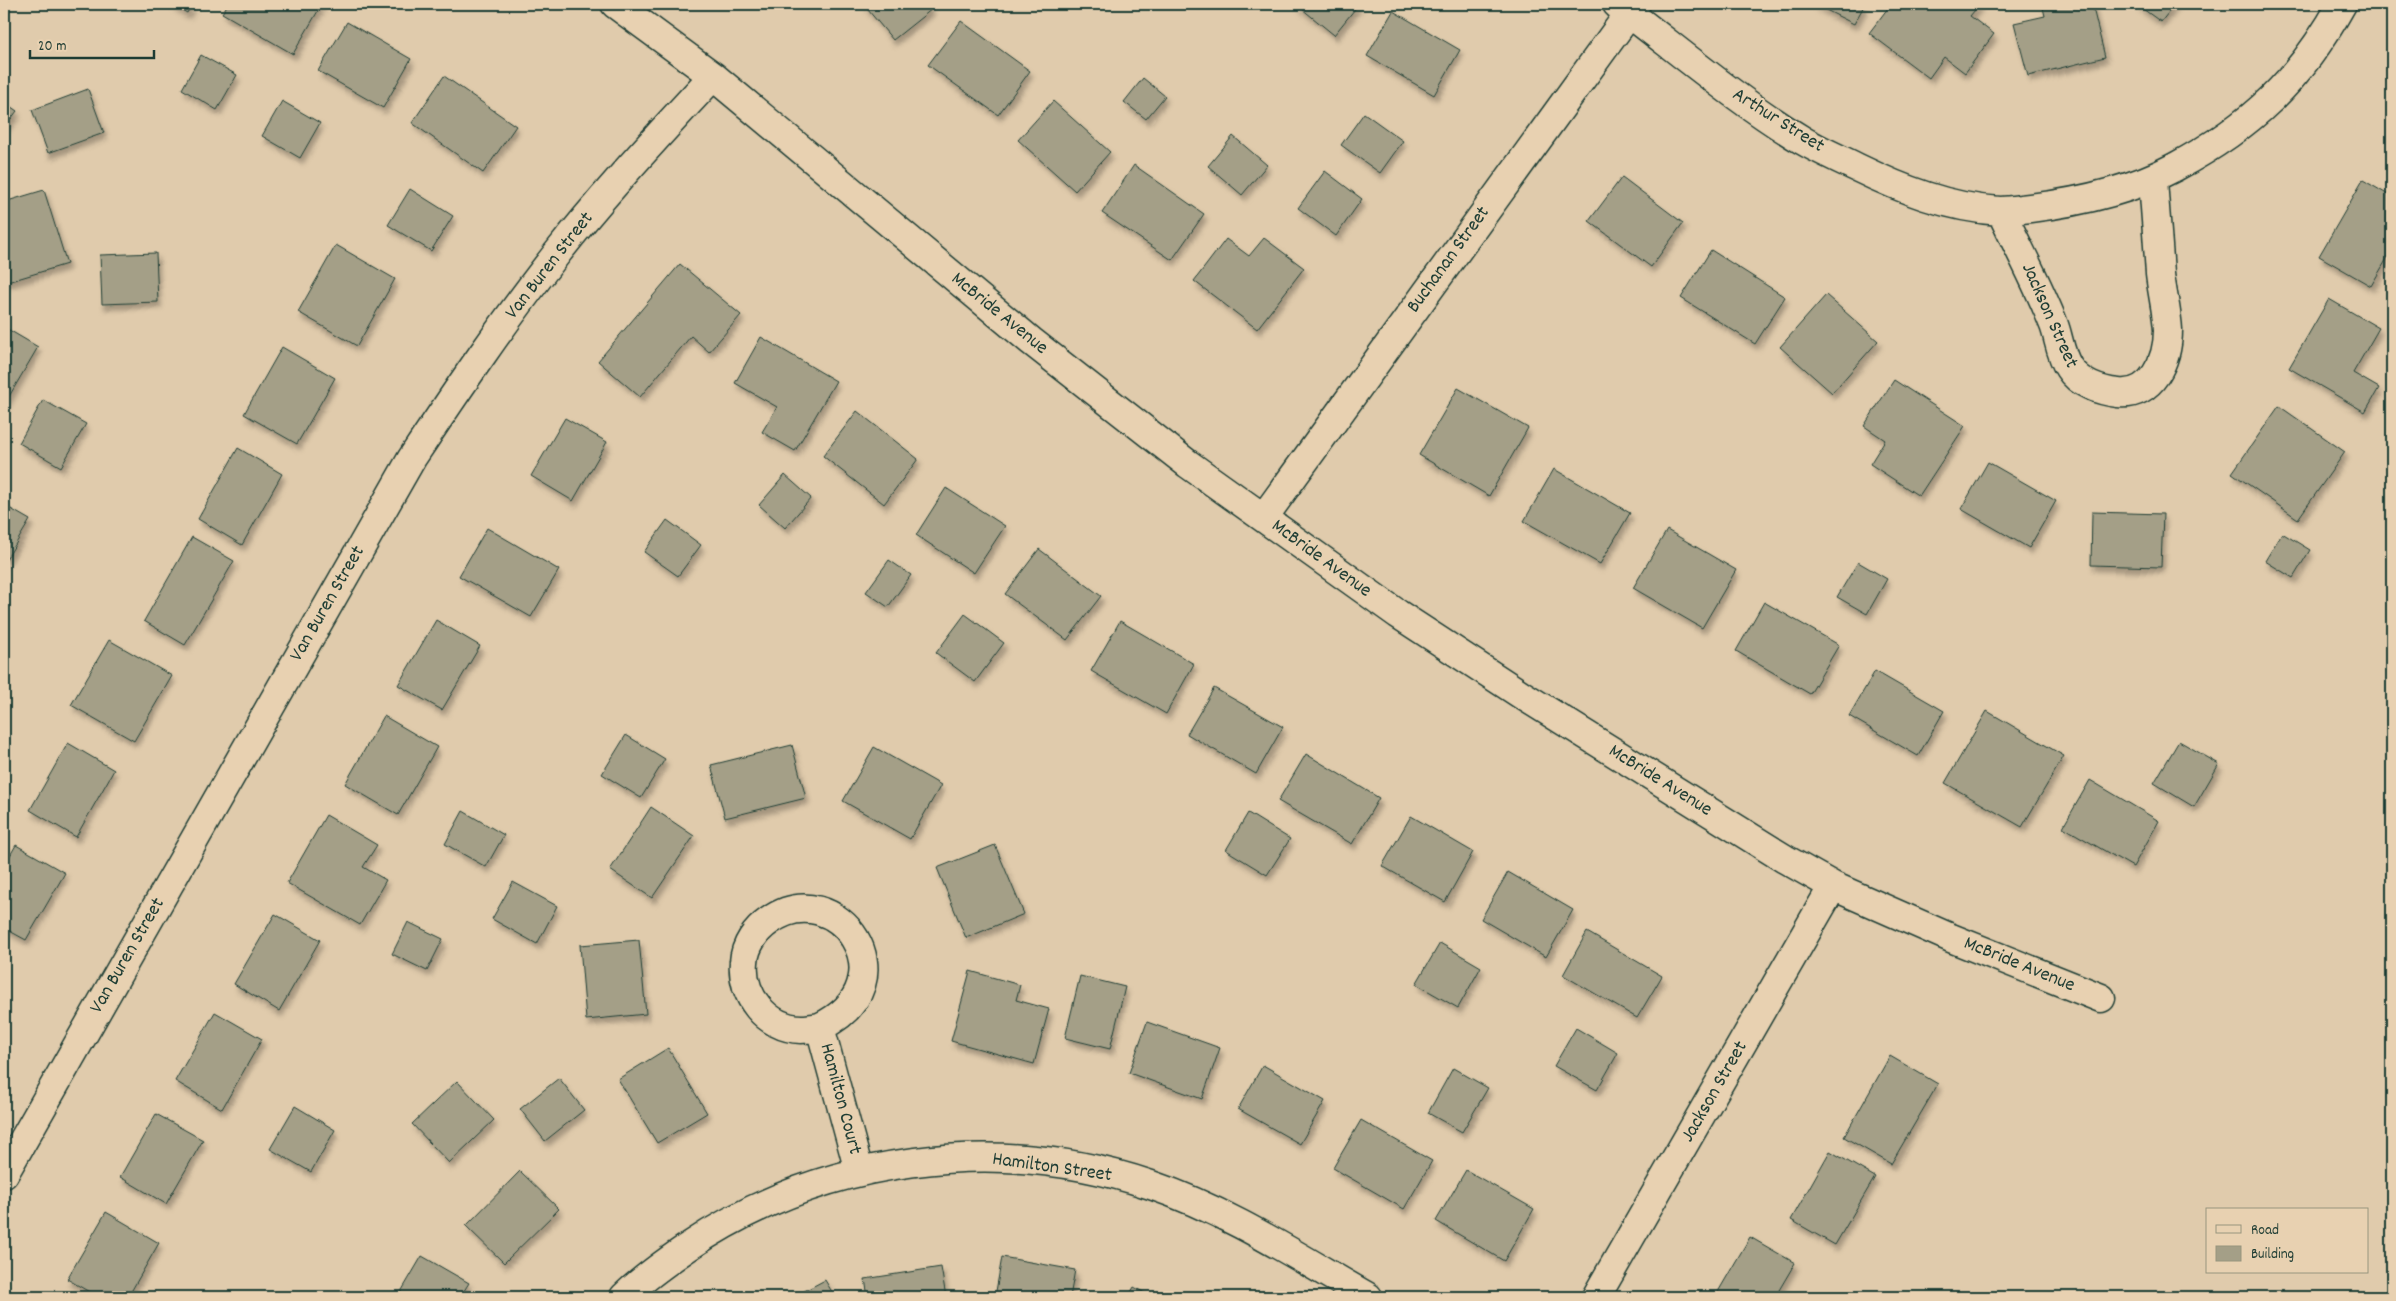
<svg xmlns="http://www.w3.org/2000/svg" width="2396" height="1301" font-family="Dekko,sans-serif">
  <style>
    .building { fill: #a49f87; stroke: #1f3d34; filter: url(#shadow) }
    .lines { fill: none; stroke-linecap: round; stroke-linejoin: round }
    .minor-casing { stroke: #1f3d34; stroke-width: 31 }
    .minor { stroke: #e8d1b1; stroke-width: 28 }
    .labels { text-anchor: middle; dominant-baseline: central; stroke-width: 4; stroke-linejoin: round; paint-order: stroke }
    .street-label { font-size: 20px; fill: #1f3d34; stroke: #e8d1b1 }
  </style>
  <defs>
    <filter id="shadow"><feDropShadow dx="3" dy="5.5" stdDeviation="2.5" flood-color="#0004"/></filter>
  </defs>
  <rect width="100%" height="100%" fill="#e0cbac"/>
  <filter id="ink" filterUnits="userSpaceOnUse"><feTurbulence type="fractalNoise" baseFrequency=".02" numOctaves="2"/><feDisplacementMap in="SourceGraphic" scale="10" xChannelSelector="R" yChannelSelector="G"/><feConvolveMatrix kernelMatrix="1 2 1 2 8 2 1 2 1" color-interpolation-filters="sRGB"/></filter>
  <g filter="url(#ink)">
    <path class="building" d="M171,4h21l-5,9z
      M228,4h94l-29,50 -71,-41z
      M863,4h65l4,5 -39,31z
      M1296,4h63l-25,31z
      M1814,4h51l-11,20z
      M1891,4h89l-10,12 24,18 -29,39 -21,-16 -15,21 -60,-45z
      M2042,4h50l13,53 -77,19 -14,-53 31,-7z
      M2136,4h39l-14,18z
      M1393,11l67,39 -26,45 -67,-39z
      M961,21l69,50 -32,44 -70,-50z
      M347,22l64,37 -28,49 -65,-37z
      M201,55l36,20 -20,35 -35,-21z
      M444,76l72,50 -33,47 -71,-50z
      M1143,78l22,18 -19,23 -22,-17z
      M88,89l16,44 -56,20 -16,-43z
      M282,101l38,22 -20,35 -38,-22z
      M1053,101l57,51 -35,39 -57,-51z
      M4,102l13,9 -13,17z
      M1364,113l39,28 -23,32 -39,-28z
      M1233,136l34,29 -25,30 -34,-29z
      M1134,165l70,49 -32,46 -70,-47z
      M1325,171l37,28 -26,37 -38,-28z
      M1622,177l61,46 -32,44 -62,-46z
      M2363,180l29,17v53l-21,36 -52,-30z
      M410,189l43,27 -22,35 -43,-26z
      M44,190l23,74 -63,19v-81z
      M1264,238l40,30 -47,61 -63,-48 32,-42 23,17z
      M336,245l59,34 -38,67 -59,-34z
      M1711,250l74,47 -30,47 -74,-46z
      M156,253l2,49 -56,2 -2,-49z
      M680,264l61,51 -32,37 -18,-16 -51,61 -42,-36z
      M1826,295l52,46 -46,52 -52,-46z
      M2329,299l50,29 -26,45 26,15 -14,24 -76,-44z
      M4,327l34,20 -34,58z
      M761,337l75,44 -41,70 -33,-19 15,-25 -42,-24z
      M282,347l53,31 -38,66 -53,-30z
      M1894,380l71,46 -46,70 -49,-32 15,-24 -21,-14z
      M1458,388l70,40 -39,68 -70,-41z
      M43,400l43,24 -25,43 -42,-24z
      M2279,406l66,46 -47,67 -66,-46z
      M857,411l61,48 -34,45 -61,-48z
      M565,418l42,24 -34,59 -42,-25z
      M238,448l44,26 -40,71 -44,-26z
      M1988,462l68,39 -27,47 -68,-39z
      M1554,469l76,44 -30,51 -76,-43z
      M785,475l26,23 -26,30 -26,-23z
      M946,488l59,38 -31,47 -58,-38z
      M4,505l26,15 -24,40 -2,-1z
      M2092,512l71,2 -2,53 -70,-2z
      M667,520l34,25 -23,31 -34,-24z
      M487,528l72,42 -28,47 -72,-41z
      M1667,530l69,40 -34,58 -69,-40z
      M2282,533l28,17 -17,28 -28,-17z
      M192,537l42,24 -49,84 -41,-24z
      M1039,549l62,47 -34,44 -62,-46z
      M889,560l22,15 -23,32 -22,-15z
      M1858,562l29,17 -20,35 -30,-17z
      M1764,602l75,43 -29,49 -74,-43z
      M965,614l39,29 -29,39 -39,-29z
      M436,620l44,26 -38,64 -44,-25z
      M1120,621l74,43 -28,50 -75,-43z
      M109,640l63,36 -38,65 -63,-36z
      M1875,671l69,40 -26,45 -69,-40z
      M1214,688l69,39 -27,47 -69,-40z
      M1987,711l77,45 -42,71 -77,-44z
      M384,716l53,31 -39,68 -53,-31z
      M626,735l39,24 -24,39 -39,-24z
      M2179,741l40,23 -25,43 -40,-24z
      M68,743l46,27 -38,67 -46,-27z
      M792,745l14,53 -81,20 -14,-53z
      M874,747l67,38 -31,54 -67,-38z
      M1306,754l73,44 -27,46 -74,-43z
      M2090,780l69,41 -26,46 -70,-40z
      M651,807l43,29 -42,62 -42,-28z
      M463,811l41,24 -18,32 -41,-23z
      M1248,813l42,26 -23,36 -41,-25z
      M326,815l51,30 -14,22 23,13 -26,45 -73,-42z
      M1411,816l62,36 -28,50 -63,-36z
      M16,845l49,28 -39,67 -22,-12v-62z
      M995,845l29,69 -58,24 -29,-70z
      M1508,872l65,38 -27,47 -65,-38z
      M513,882l44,24 -20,38 -45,-25z
      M275,914l45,26 -41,71 -45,-27z
      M408,922l35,17 -16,32 -35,-17z
      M1587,932l75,44 -25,42 -74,-43z
      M639,940l7,74 -60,6 -6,-75z
      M1440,943l41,24 -23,41 -42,-24z
      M970,971l50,14 -4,15 33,9 -15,55 -83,-23z
      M1080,976l45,11 -15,62 -45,-11z
      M215,1012l47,27 -40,70 -47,-28z
      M1147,1022l73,26 -18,51 -73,-26z
      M1576,1028l42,25 -21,37 -43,-24z
      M668,1048l39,65 -50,30 -39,-64z
      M1890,1056l48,28 -47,80 -47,-27z
      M1263,1065l62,36 -25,43 -62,-35z
      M1453,1068l35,20 -26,44 -34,-19z
      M559,1078l25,32 -39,31 -25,-32z
      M457,1081l37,39 -45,43 -37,-39z
      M295,1106l40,24 -24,42 -41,-23z
      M156,1114l47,26 -37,64 -46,-27z
      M1361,1120l71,41 -28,48 -71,-41z
      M1830,1151l45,26 -40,68 -44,-25z
      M1466,1170l68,39 -30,52 -68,-40z
      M520,1171l39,38 -55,54 -38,-37z
      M106,1212l53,31 -31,54h-30l-31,-18z
      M1750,1237l45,26 -20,34h-60z
      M422,1256l47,27 -9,14h-62z
      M1002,1257l73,13 -5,27h-75z
      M941,1267l5,30h-78l-3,-18z
      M825,1280l10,17h-42z
      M1134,1287l18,10h-24z"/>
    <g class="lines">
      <g class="minor-casing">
        <path id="minor" d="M615,4l98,72 318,265 157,123 210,150 124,81 263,164 48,27 118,52 150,60
          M1617,4c61,46 119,96 185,136 17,10 36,18 54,27 45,22 93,41 144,44 10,0 20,-2 30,-3 50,-6 100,-17 145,-41 77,-41 125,-87 167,-163
          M2001,211c17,37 38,75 53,114 5,13 6,30 15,43 10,16 31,23 49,25 34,4 50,-33 50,-63 -1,-18 -6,-38 -8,-56 -2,-32 -5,-63 -7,-95
          M1264,517l372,-513
          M820,1027c-6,1 -12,2 -19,2 -35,-1 -60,-34 -57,-67 1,-17 12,-32 25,-41 67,-49 145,61 51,106l39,144
          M4,1174l408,-716c46,-69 92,-137 143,-202 49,-63 104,-121 158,-180
          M624,1297c19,-19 42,-35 64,-50 135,-91 309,-114 463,-62 77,26 147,72 217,112
          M1596,1297l237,-411"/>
      </g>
      <use href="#minor" class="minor"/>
    </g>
  </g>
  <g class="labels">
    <g class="street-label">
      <text transform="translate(1778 121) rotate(32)">Arthur Street</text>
      <text transform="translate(1449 260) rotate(-54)">Buchanan Street</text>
      <text transform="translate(550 266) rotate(-52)">Van Buren Street</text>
      <text transform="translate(999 314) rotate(39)">McBride Avenue</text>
      <text transform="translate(2049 316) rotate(66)">Jackson Street</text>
      <text transform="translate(1321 559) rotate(36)">McBride Avenue</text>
      <text transform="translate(328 604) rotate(-60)">Van Buren Street</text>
      <text transform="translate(1660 781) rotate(32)">McBride Avenue</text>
      <text transform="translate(128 956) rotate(-60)">Van Buren Street</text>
      <text transform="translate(2019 965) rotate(22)">McBride Avenue</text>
      <text transform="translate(1715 1092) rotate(-60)">Jackson Street</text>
      <text transform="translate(840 1099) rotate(75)">Hamilton Court</text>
      <text transform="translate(1052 1168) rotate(8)">Hamilton Street</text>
    </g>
  </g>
  <rect width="2396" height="1301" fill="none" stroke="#e8d1b1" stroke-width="20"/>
  <rect x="10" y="10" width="2376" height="1281" fill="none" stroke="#1f3d34" stroke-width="2" filter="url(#ink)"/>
  <rect x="2206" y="1208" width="162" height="65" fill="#e8d1b1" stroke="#98967f"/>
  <rect x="2216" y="1225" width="25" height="8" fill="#e8d1b1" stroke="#98967f"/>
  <text x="2251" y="1234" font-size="15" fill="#1f3d34">Road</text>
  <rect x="2216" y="1246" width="25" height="15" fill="#a49f87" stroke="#98967f"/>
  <text x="2251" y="1258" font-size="15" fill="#1f3d34">Building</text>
  <path d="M30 50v8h124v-8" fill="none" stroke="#1f3d34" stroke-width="2.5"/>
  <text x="38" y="50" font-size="15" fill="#1f3d34" stroke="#e8d1b1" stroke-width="4" paint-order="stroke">20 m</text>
</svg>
